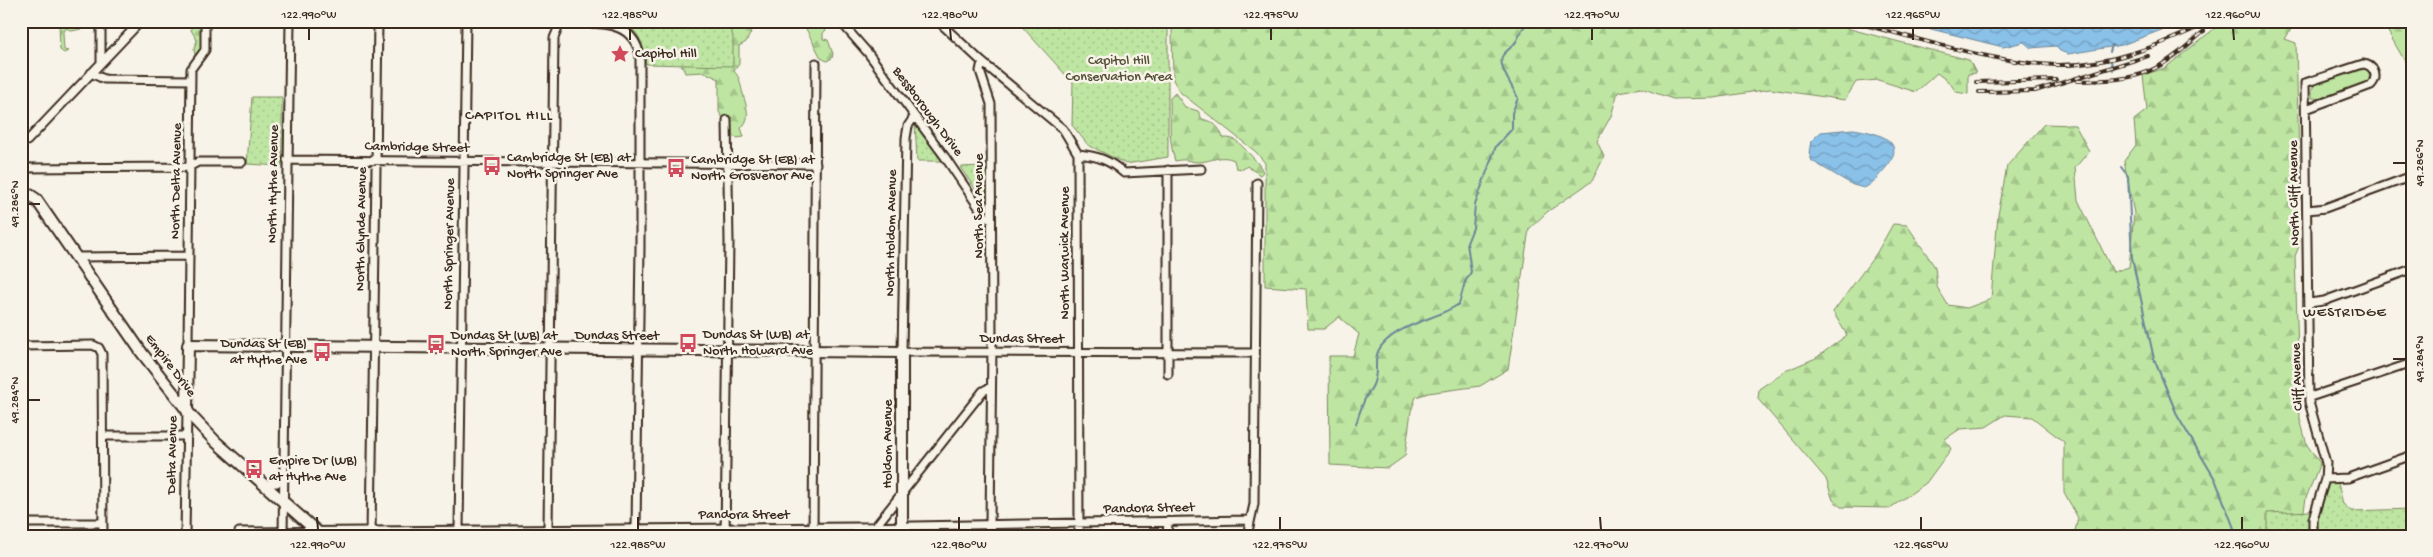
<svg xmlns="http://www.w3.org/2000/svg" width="2433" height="557" font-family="'Gochi Hand',sans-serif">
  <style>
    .green { fill: #bee6a2; stroke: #7c8860 }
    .forest { fill: url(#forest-firs); stroke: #7c8860 }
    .park { fill: url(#park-dots); stroke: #7c8860 }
    .water { fill: url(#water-waves); stroke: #6a8598 }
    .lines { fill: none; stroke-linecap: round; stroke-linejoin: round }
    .stream { stroke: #6a8598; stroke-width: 2 }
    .street-casing { stroke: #3b2a1e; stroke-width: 11 }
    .secondary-casing { stroke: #3b2a1e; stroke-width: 14 }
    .street { stroke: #f7f3e8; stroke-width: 7 }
    .secondary { stroke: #f7f3e8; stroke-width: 10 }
    .rail-casing { stroke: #3b2a1e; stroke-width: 4 }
    .rail { stroke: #f7f3e8; stroke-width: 2; stroke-dasharray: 5.5; stroke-linecap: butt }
    .ticks { fill: none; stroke: #3b2a1e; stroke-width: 2 }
    .labels { text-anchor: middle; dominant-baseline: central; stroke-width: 5; stroke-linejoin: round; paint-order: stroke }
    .poi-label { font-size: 14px; fill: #3b2a1e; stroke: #f7f3e8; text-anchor: start }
    .park-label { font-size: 14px; fill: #555038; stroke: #f7f3e8 }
    .street-label { font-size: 14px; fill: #3b2a1e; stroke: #f7f3e8 }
    .neighbourhood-label { font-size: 15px; letter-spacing: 1px; fill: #3b2a1e; stroke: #f7f3e8 }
    .neatline { fill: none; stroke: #3b2a1e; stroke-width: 2 }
    .ticks-label { font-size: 12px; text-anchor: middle; fill: #3b2a1e }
  </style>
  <defs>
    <pattern id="forest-firs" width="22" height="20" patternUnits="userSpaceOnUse" patternTransform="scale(1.25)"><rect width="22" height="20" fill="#bee6a2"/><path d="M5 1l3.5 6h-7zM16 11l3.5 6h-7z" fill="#a4c58b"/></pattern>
    <pattern id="park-dots" width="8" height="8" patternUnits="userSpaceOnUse" patternTransform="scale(1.25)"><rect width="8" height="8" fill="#bee6a2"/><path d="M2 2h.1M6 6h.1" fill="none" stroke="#a4c58b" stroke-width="1.8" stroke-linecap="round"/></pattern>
    <pattern id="water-waves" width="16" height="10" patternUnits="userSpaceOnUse" patternTransform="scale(1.25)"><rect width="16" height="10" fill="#8ac1e9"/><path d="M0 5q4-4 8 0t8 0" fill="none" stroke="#729dbc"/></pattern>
  </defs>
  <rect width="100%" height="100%" fill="#f7f3e8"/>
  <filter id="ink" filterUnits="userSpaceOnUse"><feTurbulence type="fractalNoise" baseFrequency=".02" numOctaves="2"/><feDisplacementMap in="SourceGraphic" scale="10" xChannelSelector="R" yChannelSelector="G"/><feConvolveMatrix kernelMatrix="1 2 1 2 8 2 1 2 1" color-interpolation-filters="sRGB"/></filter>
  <g filter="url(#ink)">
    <path class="green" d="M2363,67l7,6 -2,10 -44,16 -12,-1v-9l4,-6z"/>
    <path class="forest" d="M59,21h38l-3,4 -6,-2 -7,6 -9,2 -6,-3 -3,6 1,16 4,1 -4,2 -4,-3z
      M187,21h15l2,28 -8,11 -2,-10 3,-10 -6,-10v-7z
      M694,21h47l10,11 -5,10 -7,4v18l-5,7c7,8 6,13 9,23 3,12 9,24 -2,34l3,9 -8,1 -6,-5 -2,-16 -5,1 -4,-6v-33l-15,-7 -19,1 -3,-8 -4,-2z
      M802,21h27l-1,7 -5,5v6l5,1 5,14 -1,4 -5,3 -6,-3z
      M1178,21h641l150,39 7,13 -8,1v20l-12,-2 -6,-9 -13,-10 -21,19 -38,-12 -22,2 -11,18 -75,-11 -56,9 -41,1 -32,-11 -23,4 -7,24 -14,25 7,16 -12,24 -45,31 -18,17 -21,140 -28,17 -52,7 -12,4 -5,14 -6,45 -17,12 -58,-3 -1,-109h24l6,-22 -20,-17 -15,12h-16l-2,-40 -41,-3v-123l-9,-11 -75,-59 -8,-13 -1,-50z
      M2224,21h72l-11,18 11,4 4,156c-9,9 -5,34 0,45l-5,12 5,163 7,26 13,18 -14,35 -6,38h-264l39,-5 3,-13 -14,-26v-50l-32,-25 -27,-2 -19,12 -26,2 -15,10 6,10 -25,34 -36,25 -49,-1 -8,-7 -7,-21 -68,-80 1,-10 26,-18 31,-13 31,-23 -14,-23 43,-58 17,-30 14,1 28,42 2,20 11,18 19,3 24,-9 7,-84 9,-49 37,-42 31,1 14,26 -14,17 3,32 35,72 16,-5 5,-54 -10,-52 12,-16 -2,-25 13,-10 -4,-35 22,-7z
      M2382,21h30v53z
      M1175,93l10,14 13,4 4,8c12,3 17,7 21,19 4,0 8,0 12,2 6,4 27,26 28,32l-3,3 -13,-9 -4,3 -7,-1 -2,-8c-13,-6 -21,1 -35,2 -10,0 -11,-4 -24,-1 -7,-21 -4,-41 -5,-63z"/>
    <path class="park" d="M619,21h110l4,16v29l-87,-2c-4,-22 -5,-33 -27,-43z
      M1017,21h151v136l-42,7 -38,-19 -16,-20 1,-42z
      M252,97h30v69l-35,-2z
      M915,122l30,39h-28z
      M986,166l1,40 -27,-39z
      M2329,483h9l5,21 8,7 61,-2v27h-95l2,-25z
      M2311,511l-2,25h-42v-23z
      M1007,531h65v5h-65z"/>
    <path class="water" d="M1899,21h286l-63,24 -54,9 -8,-3 -5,-5 -24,2 -7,-6 -21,5z
      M1853,129c28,4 58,13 29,43 -5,6 -11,13 -18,16l-11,-3 -41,-24 -3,-8 2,-12 10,-9z"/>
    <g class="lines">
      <path class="stream" d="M2110,52l2,-7
        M2111,61l2,9
        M2121,167l7,9 4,82 22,101 24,58 37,62 22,57
        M1356,424c3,-10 6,-20 11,-29 2,-4 6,-8 7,-13 6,-16 -5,-26 13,-42 20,-18 50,-21 72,-36l6,-22 6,-10 -4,-29 6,-15 2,-23 21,-59 16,-17v-16l6,-15c-5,-11 -22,-34 -15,-43 4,-5 11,-9 14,-15 4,-8 5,-13 13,-19"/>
      <g class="street-casing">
        <path id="street" d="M101,21v41
          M840,21l28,32 77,104 41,61 5,1
          M938,21l44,41 81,67 15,25 1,382
          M982,62l-2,9 11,33 1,240 -2,180
          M91,73l13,6 87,1
          M2306,109l65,-24c8,-8 3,-20 -8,-21l-58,19 4,319 17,61 -1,16 -12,40v17
          M914,117l-6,9 -2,12 -4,214 353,1
          M21,141h6l114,-120
          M1078,154c20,2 31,6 46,19l77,-4
          M287,160l529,4
          M21,168l168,-1 9,-5h44
          M1168,170v204
          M2308,210l17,-2 87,-32
          M78,257l110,-1
          M2309,303l15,-2 88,-32
          M188,345l3,-276 14,-19v-29
          M21,346l72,-1 6,3 3,6 1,182
          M2310,397l102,-34
          M104,436h83
          M2325,479l23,-1 64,-23
          M265,484l12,-1 6,-8
          M21,523h82
          M548,529l6,-491 5,-12c7,-4 15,-3 23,-3 26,0 52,2 58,33v191l-4,281
          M459,530l7,-509
          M239,532l619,-5 391,-7
          M185,536l2,-125
          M283,536l7,-515
          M371,536l7,-515
          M725,536l4,-294 -2,-122
          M813,536l3,-473
          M868,536l115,-145 8,-4
          M1167,536l1,-14
          M1247,536l7,-32 3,-321"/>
      </g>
      <g class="secondary-casing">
        <path id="secondary" d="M21,195h9l6,4 106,154 51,65 23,24 106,94
          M187,411l1,-66 714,7v184"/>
      </g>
      <use href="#street" class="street"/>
      <use href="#secondary" class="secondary"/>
      <g class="rail-casing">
        <path id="rail" d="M1850,21c63,16 142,42 206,44 55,1 107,-21 156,-44
          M2077,81c66,-1 78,-6 127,-50
          M1976,82l80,-2
          M1979,92l56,-1 113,-35"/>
      </g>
      <use href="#rail" class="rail"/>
    </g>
  </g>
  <path class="ticks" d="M309,28v12M630,28v12M950,28l1,12M1271,28v12M1592,28v12M1913,28v12M2233,28l1,12M2393,163h13M28,204h12M2393,359h13M28,400h12M317,517l1,13M638,517v13M959,517v13M1280,517v13M1600,517l1,13M1921,517v13M2242,517v13"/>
  <defs>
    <g id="sight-bare" transform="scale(1.5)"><path d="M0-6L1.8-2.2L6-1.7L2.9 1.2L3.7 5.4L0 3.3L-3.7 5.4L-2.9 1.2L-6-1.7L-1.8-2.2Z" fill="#d1495b" stroke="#f7f3e8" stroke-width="2.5" paint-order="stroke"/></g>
    <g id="bus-bare" transform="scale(1.5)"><path d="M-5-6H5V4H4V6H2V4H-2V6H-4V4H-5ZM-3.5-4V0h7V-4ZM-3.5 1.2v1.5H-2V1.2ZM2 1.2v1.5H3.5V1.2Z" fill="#d1495b" stroke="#f7f3e8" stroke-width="2.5" paint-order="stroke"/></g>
  </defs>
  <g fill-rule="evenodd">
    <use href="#sight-bare" x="620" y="54"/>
    <use href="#bus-bare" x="492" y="166"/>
    <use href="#bus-bare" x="676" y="168"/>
    <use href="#bus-bare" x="688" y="343"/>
    <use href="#bus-bare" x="436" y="344"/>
    <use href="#bus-bare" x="322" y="352"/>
    <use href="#bus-bare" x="254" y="469"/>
  </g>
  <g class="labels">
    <g class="poi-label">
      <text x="635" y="54">Capitol Hill</text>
      <text x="507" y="158">Cambridge St (EB) at<tspan x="507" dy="16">North Springer Ave</tspan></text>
      <text x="691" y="160">Cambridge St (EB) at<tspan x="691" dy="16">North Grosvenor Ave</tspan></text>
      <text x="703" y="335">Dundas St (WB) at<tspan x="703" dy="16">North Howard Ave</tspan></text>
      <text x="451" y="336">Dundas St (WB) at<tspan x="451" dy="16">North Springer Ave</tspan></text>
      <text x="307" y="344" text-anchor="end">Dundas St (EB)<tspan x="307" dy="16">at Hythe Ave</tspan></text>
      <text x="269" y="461">Empire Dr (WB)<tspan x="269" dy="16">at Hythe Ave</tspan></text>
    </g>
    <g class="park-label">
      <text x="1119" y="61">Capitol Hill<tspan x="1119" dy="16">Conservation Area</tspan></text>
    </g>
    <g class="street-label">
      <text transform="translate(927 112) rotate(53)">Bessborough Drive</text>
      <text transform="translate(417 148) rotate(1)">Cambridge Street</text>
      <text transform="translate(177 181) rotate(-89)">North Delta Avenue</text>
      <text transform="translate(274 184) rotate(-89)">North Hythe Avenue</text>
      <text transform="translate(2295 193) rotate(-91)">North Cliff Avenue</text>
      <text transform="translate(979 206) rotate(-90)">North Sea Avenue</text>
      <text transform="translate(362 229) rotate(-89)">North Glynde Avenue</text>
      <text transform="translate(892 233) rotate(-89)">North Holdom Avenue</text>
      <text transform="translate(450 244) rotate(-89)">North Springer Avenue</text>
      <text transform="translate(1065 253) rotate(-90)">North Warwick Avenue</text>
      <text x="617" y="336">Dundas Street</text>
      <text x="1022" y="339">Dundas Street</text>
      <text transform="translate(170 366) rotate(53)">Empire Drive</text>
      <text transform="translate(2298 377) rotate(-92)">Cliff Avenue</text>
      <text transform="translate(888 444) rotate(-90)">Holdom Avenue</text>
      <text transform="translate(173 455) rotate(-89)">Delta Avenue</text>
      <text transform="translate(1149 509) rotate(-1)">Pandora Street</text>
      <text x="744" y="515">Pandora Street</text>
    </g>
    <g class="neighbourhood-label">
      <text x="509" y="116">CAPITOL HILL</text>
      <text x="2345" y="313">WESTRIDGE</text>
    </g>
  </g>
  <rect width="2433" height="557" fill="none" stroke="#f7f3e8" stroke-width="55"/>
  <rect x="28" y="28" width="2378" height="502" class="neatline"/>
  <g class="ticks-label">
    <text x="309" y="18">122.990°W</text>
    <text x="630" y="18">122.985°W</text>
    <text x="950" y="18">122.980°W</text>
    <text x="1271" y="18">122.975°W</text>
    <text x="1592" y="18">122.970°W</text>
    <text x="1913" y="18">122.965°W</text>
    <text x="2233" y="18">122.960°W</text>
    <text transform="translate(2419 163) rotate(-90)" y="4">49.286°N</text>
    <text transform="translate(14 204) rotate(-90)" y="4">49.286°N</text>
    <text transform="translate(2419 359) rotate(-90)" y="4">49.284°N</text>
    <text transform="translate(14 400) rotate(-90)" y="4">49.284°N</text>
    <text x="318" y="548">122.990°W</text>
    <text x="638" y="548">122.985°W</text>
    <text x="959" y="548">122.980°W</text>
    <text x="1280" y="548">122.975°W</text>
    <text x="1601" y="548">122.970°W</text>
    <text x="1921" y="548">122.965°W</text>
    <text x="2242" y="548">122.960°W</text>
  </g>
</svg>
